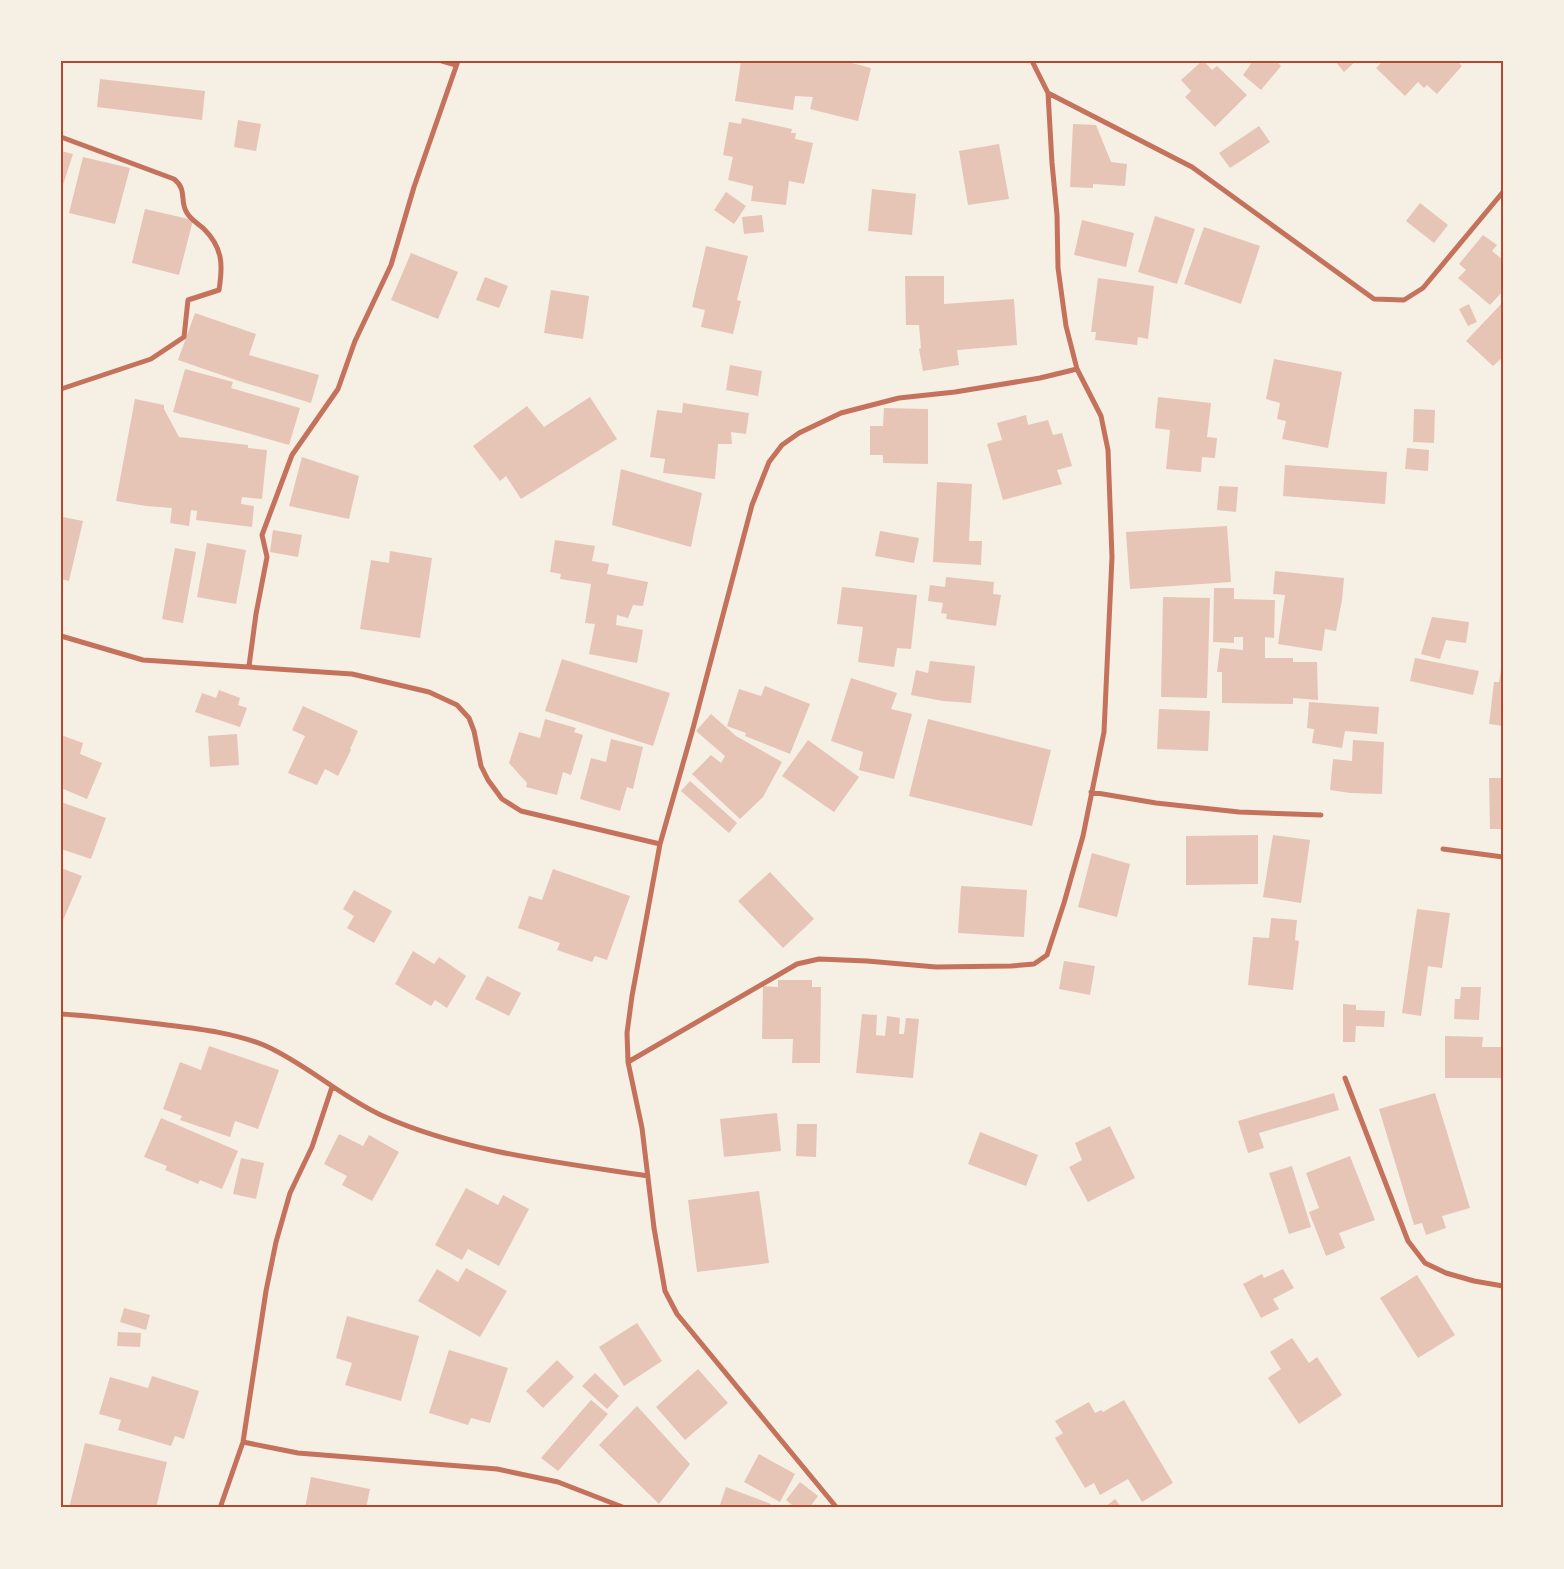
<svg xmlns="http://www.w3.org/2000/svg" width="1564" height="1569" font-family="Helvetica,sans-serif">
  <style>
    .building { fill: #e6c5b7 }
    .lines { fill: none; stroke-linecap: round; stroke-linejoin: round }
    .minor { stroke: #c5725c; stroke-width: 5 }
    .neatline { fill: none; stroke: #b5482f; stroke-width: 2 }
  </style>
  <rect width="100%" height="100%" fill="#f6efe4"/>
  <path class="building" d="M741,61h111v2l19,5 -13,53 -48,-12 3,-12 -18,-1 -2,14 -58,-9z
    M1202,61h2l8,9 5,-4 30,29 -32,32 -30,-30 6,-6 -10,-11z
    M1253,61h23l5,5 -20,24 -18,-15z
    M1335,61h21l-12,11z
    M1383,61h74l5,5 -25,28 -10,-9 -3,3 -6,-6 -13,14 -29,-28z
    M100,79l105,12 -3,29 -105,-13z
    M742,118l50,11 -1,4h5l-1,6 18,4 -9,41 -15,-3 -3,24 -35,-4 2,-15 -25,-6 5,-23 -10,-2 6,-33 12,2z
    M238,120l23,4 -5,27 -22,-4z
    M1073,124l23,1 15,37 16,2 -2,22 -32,-2v4l-23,-1z
    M1259,126l11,16 -40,26 -11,-15z
    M999,144l10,55 -41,6 -9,-54z
    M61,151l12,3 -11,34h-1z
    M83,157l47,11 -15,56 -46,-11z
    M872,189l44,5 -4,41 -44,-4z
    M726,192l20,14 -12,18 -20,-14z
    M1420,203l28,22 -14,18 -28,-22z
    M145,209l48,11 -14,55 -47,-12z
    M762,215l2,17 -20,2 -2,-17z
    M1155,216l40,13 -18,55 -39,-12z
    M1082,220l52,13 -8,34 -52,-12z
    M1204,227l56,19 -19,58 -57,-20z
    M1483,235l14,10 -5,6 11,9v31l-13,14 -32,-27 8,-8 -7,-6z
    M706,246l42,10 -11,44 4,1 -8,33 -32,-7 4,-17 -13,-3z
    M411,253l47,19 -20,47 -47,-19z
    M905,276h39v28l70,-5 3,46 -60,5 2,15 -36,6 -4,-22 2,-1 -2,-23h-13z
    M485,277l23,9 -9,22 -23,-8z
    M1098,278l56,8 -6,53 -10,-2 -1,8 -42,-5 1,-8h-5z
    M551,290l38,6 -6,43 -39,-6z
    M1503,302v55l-10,9 -27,-25z
    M1469,304l8,18 -9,4 -9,-17z
    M195,313l61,21 -7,21 70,20 -8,28 -72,-22 -61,-21z
    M1274,359l68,13 -14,76 -46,-9 4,-18 -9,-2 3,-16 -14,-4z
    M730,365l32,6 -4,25 -32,-6z
    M185,369l48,13 -2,6 69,20 -11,37 -116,-33z
    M590,397l27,42 -96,60 -15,-23 -6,5 -27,-35 54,-40 17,21z
    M1158,397l53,6 -4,34 10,1 -2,20 -13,-1 -1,15 -35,-3 4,-39 -15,-2z
    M135,399l29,6v4l15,28 69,8v3l19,2 -5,49 -20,-2 -1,7 13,2 -2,21 -56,-7 1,-9 -6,-1 -2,16 -19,-3 2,-15 -26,-2 -30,-5z
    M683,403l66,10 -3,21 -15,-2 1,12h-14l-3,35 -52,-6 2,-14 -15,-2 7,-47 25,3z
    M884,408l44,1v55l-45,-1v-8h-13v-29h13z
    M1414,409l21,1 -1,33 -21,-1z
    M1026,415l2,10 20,-5 5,15 9,-2 10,33 -15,4 5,14 -59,16 -16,-56 15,-4 -5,-17z
    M1407,448l22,2 -1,21 -23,-2z
    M302,457l57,19 -10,43 -60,-13z
    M1285,465l102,7 -2,32 -102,-8z
    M621,469l81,24 -11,54 -79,-22z
    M937,482l35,2 -3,57h13l-1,24 -48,-3z
    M1219,486l19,1 -2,25 -19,-2z
    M63,517l20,4 -14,60 -8,-2v-55z
    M1227,526l4,56 -101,7 -4,-57z
    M273,530l29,5 -4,22 -28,-5z
    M880,531l39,7 -5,25 -39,-7z
    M555,540l40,6 -3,15 17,3 -2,10 41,8 -5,24 -10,-1 -5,13 -11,-3 -1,10 27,5 -6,33 -48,-9 6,-30 -10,-1 6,-39 -31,-5 1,-5 -11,-2z
    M207,543l39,7 -10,54 -39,-7z
    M175,548l21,4 -13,71 -21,-4z
    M390,551l42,7 -12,80 -60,-9 11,-69 18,3z
    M1275,571l69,7 -2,22 -6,31 -11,-2 -3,22 -44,-7 7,-49 -12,-1z
    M946,577l48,5 -1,12 8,1 -5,31 -50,-7 1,-5 -6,-1 2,-10 -15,-2 2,-16 15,2z
    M842,587l75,8 -6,54 -14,-1 -3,19 -36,-5 5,-35 -26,-3z
    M1214,588h20v11l41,1 -1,38 -9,-1v21h28v4h24l1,38 -25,-2v6l-71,-1v-31h-5l3,-24 23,2v-13h-9v6l-21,-1z
    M1163,597l47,1 -3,100 -46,-1z
    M1432,617l37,5 -3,21 -20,-3 -6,19 -19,-5z
    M1415,658l64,13 -6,24 -63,-14z
    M562,659l108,34 -17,53 -108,-35z
    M930,661l45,5 -4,37 -28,-2 -32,-6 5,-25 12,3z
    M1502,664h1v62l-14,-2 5,-42h5z
    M851,678l46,15 -6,16 21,5 -18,65 -35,-9 4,-18 -32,-11z
    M765,686l45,18 -20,50 -45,-18 1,-3 -19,-7 12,-37 22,7z
    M219,690l21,8 -2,7 9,3 -7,19 -45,-15 7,-19 14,5z
    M1309,702l70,5 -2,27 -32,-3 -3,17 -30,-5 2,-14 -7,-1z
    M303,706l55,25 -8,18 1,1 -13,26 -13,-7 -8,16 -29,-12 17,-37 -13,-6z
    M1159,709l51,2 -2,40 -51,-2z
    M711,714l25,22 46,26 -19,35 -23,22 -48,-45 19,-19 10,8 4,-7 -29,-25z
    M545,719l31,9 -2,4 9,3 -12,40 -8,-3 -6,23 -31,-8 1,-4 -18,-20 10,-31 21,6z
    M928,719l123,31 -19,76 -123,-30z
    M237,734l2,31 -29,2 -2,-31z
    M61,735l22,8 -3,11 22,9 -15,36 -26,-11z
    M611,739l32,8 -10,42 -6,-2 -7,24 -40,-12 11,-41 15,4z
    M808,740l51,37 -25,35 -52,-36z
    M1353,740l31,2 -2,52 -32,-1 -20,-3 3,-31 19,2z
    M1489,778h14v51h-13z
    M690,781l47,42 -8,10 -48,-42z
    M61,802l45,16 -15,41 -30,-10z
    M1258,835v49l-72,1v-49z
    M1273,835l37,5 -9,63 -38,-6z
    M1092,853l38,11 -13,53 -39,-10z
    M61,868l21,8 -21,49z
    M553,869l77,27 -23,64 -12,-4 -3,6 -35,-12 3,-7 -42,-15 11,-32 13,4z
    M770,872l44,47 -31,29 -45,-47z
    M961,886l66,4 -3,47 -66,-4z
    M354,890l38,21 -18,32 -27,-15 7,-12 -11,-7z
    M1417,909l33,4 -8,55 -14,-2 -7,50 -19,-3z
    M1271,918l26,2 -2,20 4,1 -6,49 -45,-5 5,-48 16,1z
    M413,951l21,13 5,-7 27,19 -19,32 -12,-8 -4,6 -36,-22z
    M1064,961l31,5 -5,29 -31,-6z
    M487,976l34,17 -12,23 -34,-17z
    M778,980h34v7h9l-1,76h-28l1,-24h-31l1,-53 15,1z
    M1461,987h20l-2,33 -25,-1 1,-20h5z
    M1343,1004l13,1v5l29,1 -1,16 -28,-1 -1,16h-12z
    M862,1014l15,1 -1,20 9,1 2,-20 13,2 -1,16h5l2,-16 13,1 -6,59 -57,-5z
    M1445,1036l38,1 -1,10h21v31h-58z
    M209,1046l70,24 -21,59 -23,-8 -5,16 -50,-17 2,-4 -19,-7 17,-47 21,8z
    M1334,1093l5,17 -80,23 5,15 -16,5 -10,-32z
    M1435,1093l35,115 -28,8 4,12 -20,7 -4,-12 -8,2 -35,-116z
    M777,1113l4,38 -57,6 -4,-38z
    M161,1118l77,33 -16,38 -22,-9 -2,4 -33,-14 2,-4 -23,-9z
    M797,1124h20l-1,33 -20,-1z
    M1110,1126l25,52 -47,24 -19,-35 13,-7 -7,-17z
    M980,1132l58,23 -12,31 -58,-22z
    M339,1134l24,12 6,-11 30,17 -27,49 -30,-16 5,-9 -23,-12z
    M1350,1156l25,64 -36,13 6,15 -19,8 -17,-44 10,-4 -13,-35z
    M241,1158l23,5 -8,36 -23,-5z
    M1292,1166l19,61 -22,7 -20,-61z
    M466,1188l32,17 5,-10 26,14 -30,57 -31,-17 -6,11 -27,-15z
    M759,1191l10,72 -72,9 -9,-72z
    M466,1268l41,23 -27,46 -62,-36 19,-32 21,13z
    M1283,1269l11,19 -21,11 6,10 -18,9 -18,-34 19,-10 2,4z
    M1417,1275l38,60 -37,23 -38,-60z
    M124,1308l26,7 -4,15 -26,-8z
    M347,1316l72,20 -18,65 -56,-16 7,-22 -16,-5z
    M637,1323l25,38 -38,25 -25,-39z
    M118,1332l23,1 -1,14 -23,-1z
    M1292,1338l17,25 8,-6 25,38 -43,29 -31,-46 13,-9 -11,-17z
    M449,1350l59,18 -18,55 -19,-5 -3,7 -39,-12z
    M557,1360l17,17 -31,31 -17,-17z
    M698,1369l30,34 -43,37 -29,-33z
    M595,1373l24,23 -12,13 -25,-23z
    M152,1376l47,15 -15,48 -9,-3 -4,10 -53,-16 3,-10 -22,-6 11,-37 38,11z
    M591,1400l17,14 -50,57 -17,-13z
    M1124,1400l49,83 -31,19 -14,-23 -28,16 -6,-12 -9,5 -30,-50 8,-5 -8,-12 34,-19 6,11 6,-3 2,2z
    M637,1406l53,58 -31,40 -60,-59z
    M85,1443l82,19 -11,46h-87z
    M759,1454l36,20 -15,28 -36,-20z
    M311,1477l59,12 -4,19h-61z
    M800,1482l18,14 -9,12h-13l-10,-8z
    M726,1487l45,17 -2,4h-50z
    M1115,1499l7,9h-18z"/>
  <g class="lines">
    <path class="minor" d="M442,61l14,4
      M1048,93l144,74 182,132 30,1 19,-12 80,-96
      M61,137l113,42c14,11 5,22 13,34 4,7 12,11 17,16 19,19 19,36 15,61l-31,10 -4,37 -33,22 -90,30
      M61,636l82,24 209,14 77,18 28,13 12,13 5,13 7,35 7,14 14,19 19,12 139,33
      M249,666l7,-52 11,-57 -5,-22 30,-80 46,-66 17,-48 36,-76 23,-78 44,-126
      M1091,792l65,11 83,9 82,3
      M1443,849l60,8
      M61,1014c36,2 70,7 106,11 33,4 68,8 99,21 42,19 75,51 117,70 80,36 179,47 265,60
      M628,1062l169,-98 22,-5 48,2 69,6 75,-1 23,-2 13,-9 17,-52 19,-67 21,-104 8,-175 -4,-107 -7,-34 -24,-47 -11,-43 -8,-58 -1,-53 -5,-52 -4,-70 -16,-32
      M1345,1078l63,163 17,22 21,10 28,8 29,5
      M243,1442l55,11 199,16 61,13 67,26
      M220,1508l23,-66 23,-151 10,-49 14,-49 22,-46 20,-60
      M837,1508l-160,-194 -12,-23 -11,-63 -12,-100 -14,-66 -1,-29 5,-37 28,-152 32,-112 60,-227 17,-43 13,-17 17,-12 42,-20 58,-15 56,-6 85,-14 37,-9"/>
  </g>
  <rect width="1564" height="1569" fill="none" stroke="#f6efe4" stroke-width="125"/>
  <rect x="62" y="62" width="1440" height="1444" class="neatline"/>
</svg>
